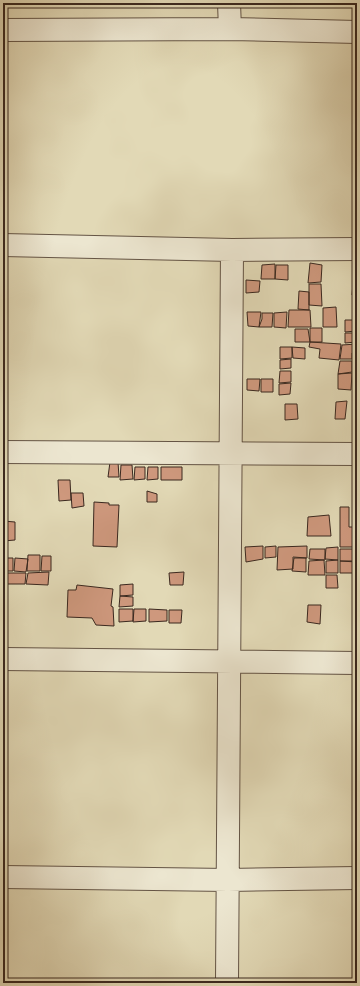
<svg xmlns="http://www.w3.org/2000/svg" width="360" height="986" font-family="Alegreya,serif">
  <style>
    .building { fill: #ce987d; stroke: #3a281f }
    .lines { fill: none; stroke-linecap: round; stroke-linejoin: round }
    .minor-casing { stroke: #645445; stroke-width: 24 }
    .minor { stroke: #ece6d0; stroke-width: 22 }
  </style>
  <rect width="100%" height="100%" fill="#e2d9b6"/>
  <filter id="stains"><feTurbulence type="fractalNoise" baseFrequency=".005" numOctaves="4"/><feColorMatrix values="0 0 0 0 .2 0 0 0 0 .09 0 0 0 0 .02 0 0 0 .5 -.17"/></filter>
  <radialGradient id="worn" r=".72"><stop offset=".6" stop-color="#630" stop-opacity="0"/><stop offset="1" stop-color="#630" stop-opacity=".3"/></radialGradient>
  <path class="building" d="M353,262h4v18h-4z
    M310,263l12,2 -1,17 -13,1z
    M275,264v15h-14l1,-14z
    M276,265h12v15l-13,-1z
    M246,280l14,1 -1,11 -13,1z
    M353,283h4v13l-5,-1z
    M309,284h12l1,22 -13,-1z
    M299,291l10,1v18l-11,-1z
    M336,307l1,20h-14v-19z
    M289,310h21l1,17h-23z
    M247,312h14l-2,15 -11,-1z
    M287,312l-1,16 -12,-1v-14z
    M262,313h11l-1,14h-13l3,-8z
    M345,320h12l-1,11 -11,1z
    M310,328h12v14h-12z
    M295,329h13l2,13h-15z
    M345,333h12l-1,9 -11,1z
    M310,342l31,2 -2,16 -20,-2 1,-9 -11,-2z
    M357,344v9h-5v6h-12l2,-14z
    M280,347h12v11l-12,1z
    M292,347l13,1v11l-12,-1z
    M291,359v9l-11,1v-9z
    M340,361h12v11l-14,2z
    M280,371h11v11l-12,1z
    M352,373l-1,17 -13,-1v-15z
    M247,379h13l-1,12 -12,-1z
    M261,379h12v13h-12z
    M291,383l-1,11 -11,1v-11z
    M347,401l-2,18h-10l1,-17z
    M285,404h12l1,15 -13,1z
    M110,462h8l1,15h-11z
    M121,465h11l1,14 -13,1z
    M135,467h10v12l-11,1z
    M148,467h10v12l-11,1z
    M161,467h21v13h-21z
    M58,480h12l1,20 -12,1z
    M147,491l10,3v8h-10z
    M71,493h12l1,13 -12,2z
    M94,502l15,1v2h10l-2,42 -24,-1z
    M340,507h9v20h8v20h-17z
    M329,515l2,21h-24l1,-19z
    M3,521l12,1v18l-12,1z
    M263,546v13l-17,3 -1,-15z
    M276,546v11l-11,1v-11z
    M307,546v12l-14,-1v12l-16,1 1,-23z
    M338,547v13l-13,-1 1,-11z
    M310,549h15v11l-16,-1z
    M340,549h14l1,12h-15z
    M28,555h12v16h-13z
    M42,556h9v15h-10z
    M3,558h10v13h-10z
    M15,558l13,1 -2,13 -12,-1z
    M294,558h12v14l-14,-1z
    M324,560l1,15h-17l1,-14z
    M338,560v13h-12v-12z
    M340,561l17,1v11h-17z
    M49,572l-1,13 -22,-1 2,-11z
    M184,572l-1,13h-13l-1,-12z
    M3,573h23l-1,11h-21z
    M326,575h11l1,13h-12z
    M133,584v11l-13,1v-11z
    M77,585l36,4 -2,17 2,1 1,19 -18,-1 -4,-7 -25,-1 1,-27h8z
    M120,596l13,1v9l-14,1z
    M308,605h13l-1,19 -13,-2z
    M119,609h14v12l-14,1z
    M134,609h12v12l-13,1z
    M149,609l18,1v11l-18,1z
    M169,610h13l-1,13h-12z"/>
  <g class="lines">
    <g class="minor-casing">
      <path id="minor" d="M229,3l1,26
        M3,30l227,-1 127,3
        M3,245l229,5 125,-1
        M3,452l354,2
        M3,659l354,4
        M3,877l225,3 129,-2
        M227,983l5,-733"/>
    </g>
    <use href="#minor" class="minor"/>
  </g>
  <rect width="360" height="986" fill="none" stroke="#e2d9b6" stroke-width="16"/>
  <rect x="4" y="4" width="352" height="978" fill="none" stroke="#3a281f" stroke-width="2"/>
  <rect x="8" y="8" width="344" height="970" fill="none" stroke="#3a281f"/>
  <rect width="100%" height="100%" filter="url(#stains)"/>
  <rect width="100%" height="100%" fill="url(#worn)"/>
</svg>
